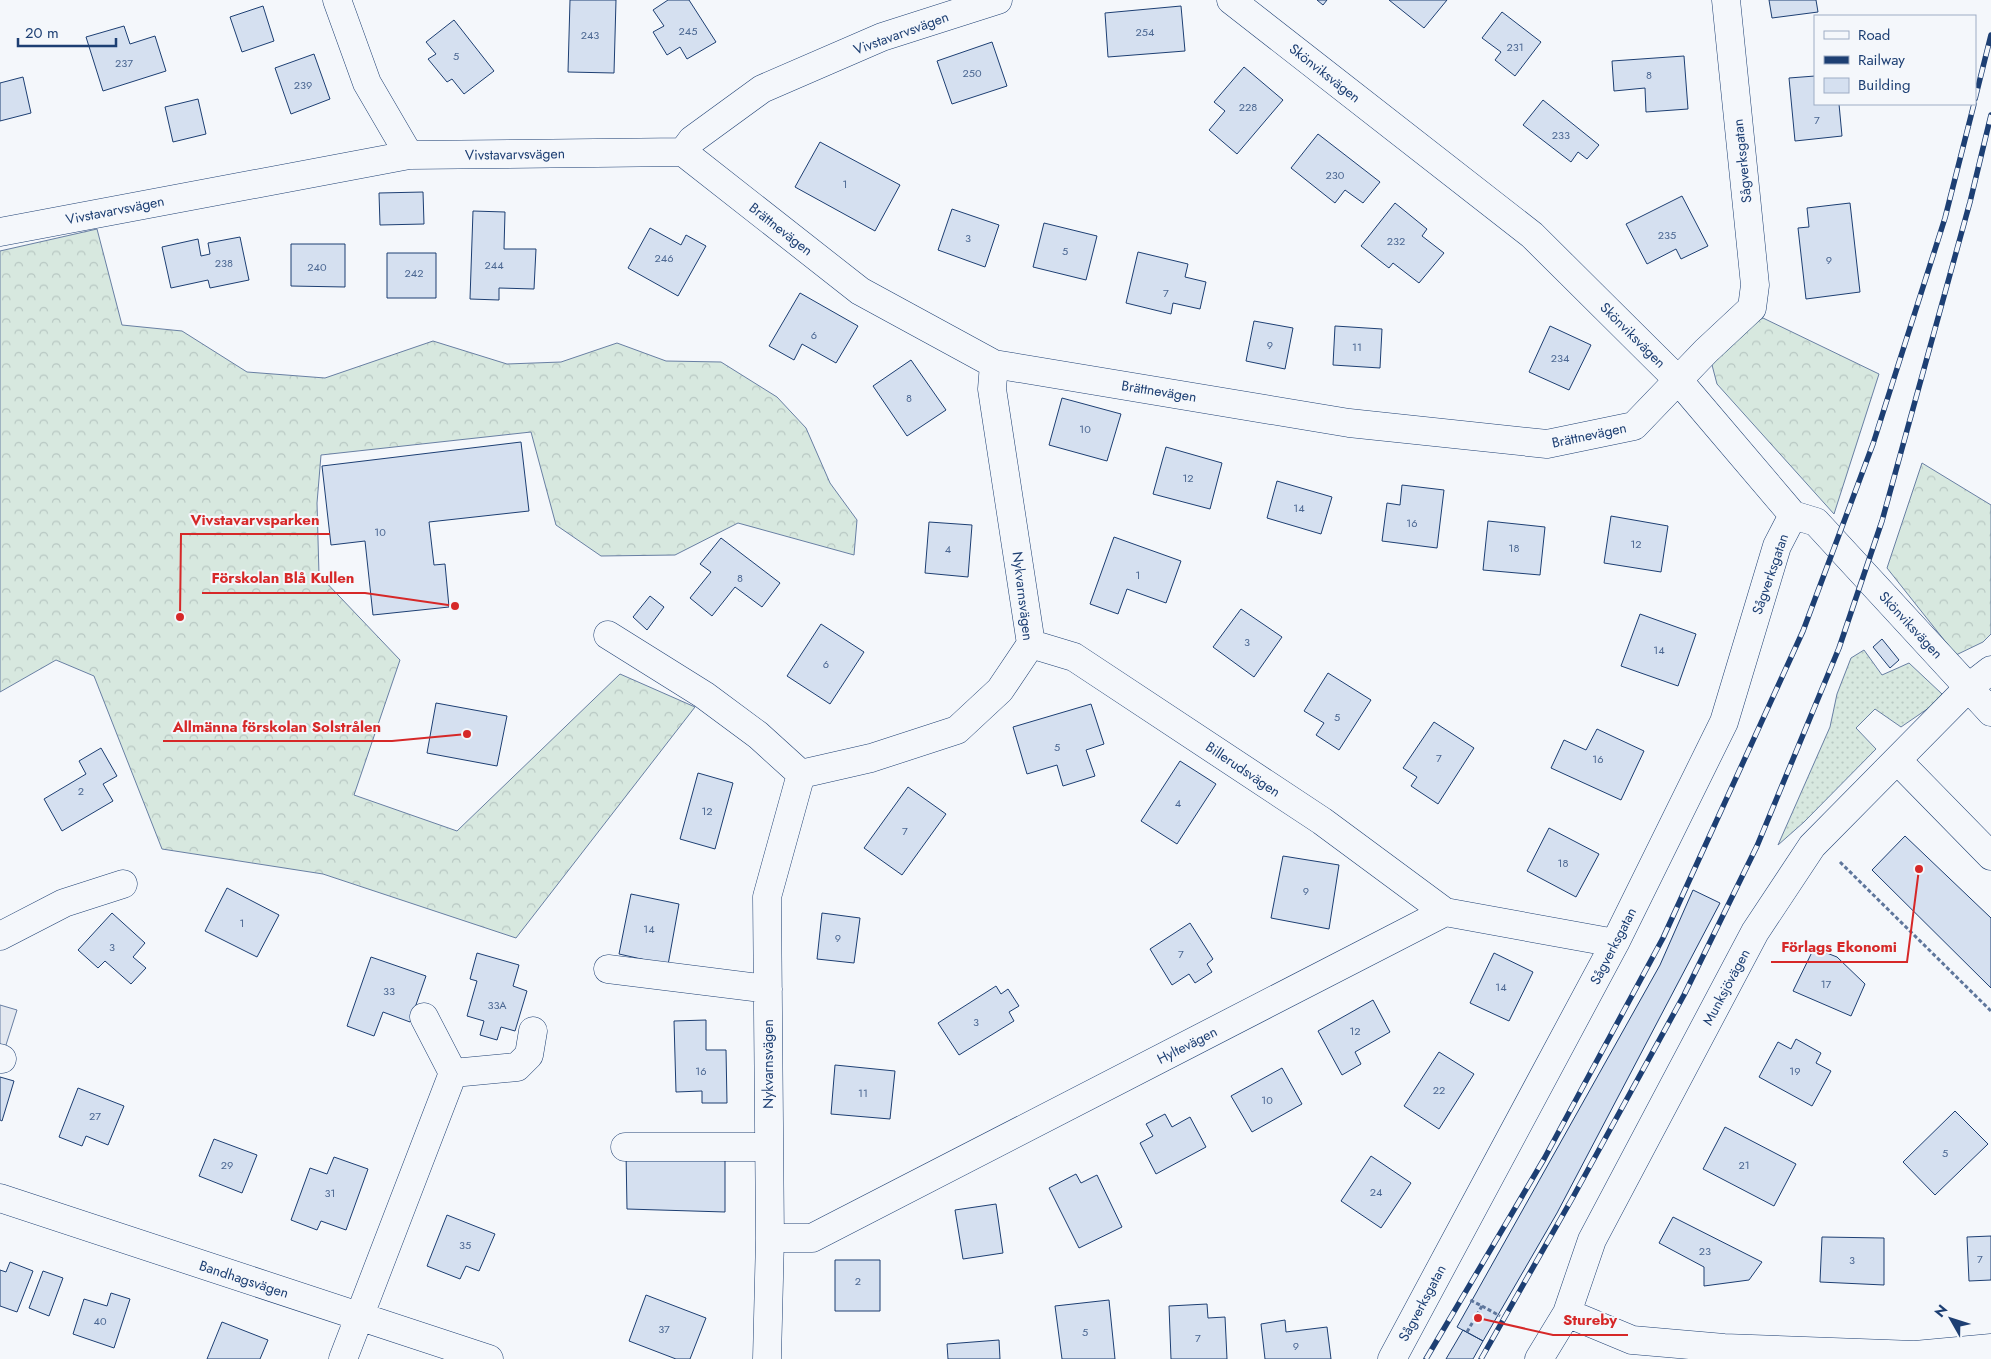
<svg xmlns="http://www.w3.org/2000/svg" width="1991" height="1359" font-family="Jost,sans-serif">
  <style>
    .grass { fill: url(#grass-dots); stroke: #687fa3 }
    .forest { fill: url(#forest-crowns); stroke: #687fa3 }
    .parking { fill: #e3e8f0; stroke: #687fa3 }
    .building { fill: #d5e0f0; stroke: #1d3f73 }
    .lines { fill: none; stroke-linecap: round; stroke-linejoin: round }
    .minor-casing { stroke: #1d3f73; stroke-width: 29 }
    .path { stroke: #5e769c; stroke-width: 3; stroke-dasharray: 4 2.5; stroke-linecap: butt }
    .minor { stroke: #f4f7fb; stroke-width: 28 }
    .rail-casing { stroke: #1d3f73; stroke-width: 5.5 }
    .rail { stroke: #f4f7fb; stroke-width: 4; stroke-dasharray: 11; stroke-linecap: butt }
    .labels { text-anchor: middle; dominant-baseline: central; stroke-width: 4; stroke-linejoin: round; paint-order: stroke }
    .number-label { font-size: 11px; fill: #4b6792 }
    .street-label { font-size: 14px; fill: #1d3f73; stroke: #f4f7fb }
    .leader { fill: none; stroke: #d62828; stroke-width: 2 }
    .callout-dot { fill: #d62828; stroke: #f4f7fb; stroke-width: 2 }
    .callout-label { font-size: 15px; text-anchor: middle; font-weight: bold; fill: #d62828; stroke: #f4f7fb; stroke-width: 4; stroke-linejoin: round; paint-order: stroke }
  </style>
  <defs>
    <pattern id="grass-dots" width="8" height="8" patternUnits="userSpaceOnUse" patternTransform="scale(1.25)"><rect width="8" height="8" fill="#d7e8df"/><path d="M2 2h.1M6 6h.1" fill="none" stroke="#b8c8c3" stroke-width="1.8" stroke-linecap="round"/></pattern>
    <pattern id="forest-crowns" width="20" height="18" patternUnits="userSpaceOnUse" patternTransform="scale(1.25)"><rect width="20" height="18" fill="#d7e8df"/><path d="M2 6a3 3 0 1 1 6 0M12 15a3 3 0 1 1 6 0" fill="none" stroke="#b8c8c3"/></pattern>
  </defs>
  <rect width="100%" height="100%" fill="#f4f7fb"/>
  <path class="grass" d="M1864,650l18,25 27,-12 33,31 -6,9 -35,24 -26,-18 -19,19 20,21 -72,73 -26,23 52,-118 7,-33 14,-36z"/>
  <path class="forest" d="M97,229l25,96 60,6 65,41 78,6 108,-37 74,23 54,-2 56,-19 49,18 55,1 56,35 29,31 24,55 27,37 -3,35 -116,-32 -63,32 -74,1 -45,-31 -25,-93 -210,23 -4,48 2,72 81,85 -46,135 103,36 163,-157 75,33 -179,231 -193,-64 -161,-25 -68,-173 -38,-16 -56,32v-441z
    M1763,318l116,56 -45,140 -117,-130 -5,-19 7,-21z
    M1922,463l69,42v129l-8,8 -27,13 -69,-87z"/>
  <path class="parking" d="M0,1005l17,5 -17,54z"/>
  <path class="building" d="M570,0h46l-2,73 -46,-1z
    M668,0h21l27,42 -29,17 -7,-12 -13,8 -14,-23 11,-6 -11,-16z
    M1317,0h10l-4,5z
    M1389,0h58l-23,28z
    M1769,0h47l2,12 -46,6z
    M263,6l11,35 -32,11 -12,-35z
    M1181,6l4,45 -77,6 -3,-44z
    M1502,12l39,30 -26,34 -20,-16 6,-8 -19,-14z
    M454,20l40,51 -30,23 -12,-15 -5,3 -19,-23 8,-5 -10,-12z
    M124,26l6,18 25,-8 11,35 -63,20 -17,-54z
    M992,42l15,44 -55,18 -15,-43z
    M314,54l16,45 -39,15 -16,-46z
    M1684,56l4,53 -42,3 -1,-24 -31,3 -2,-30z
    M1244,67l39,33 -46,54 -28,-24 16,-19 -11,-9z
    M1815,76v28h24l3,32 -47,5 -6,-63z
    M23,77l8,36 -31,8v-38z
    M198,99l8,35 -33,8 -8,-35z
    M1543,100l56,45 -12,14 -9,-7 -7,10 -48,-37z
    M1318,134l62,48 -17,21 -18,-13 -10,13 -44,-35z
    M820,142l80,43 -25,46 -80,-44z
    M423,192l1,32 -44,1 -1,-32z
    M1682,196l26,50 -27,13 -5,-10 -29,15 -21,-40z
    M1395,203l32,26 -5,7 22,17 -25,30 -26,-20 -4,5 -28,-22z
    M1850,203l10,89 -54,7 -8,-71 11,-1 -2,-19z
    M952,209l47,16 -14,42 -47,-17z
    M473,211l32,1 -1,37h32l-2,40 -35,-1v12l-29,-1z
    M1044,223l53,13 -11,44 -53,-13z
    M650,228l31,17 5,-10 20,11 -28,50 -50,-28z
    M240,237l9,43 -39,8 -2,-8 -37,8 -9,-41 36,-8 3,17 9,-2 -2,-11z
    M291,244h54v43l-54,-1z
    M1138,252l50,12 -3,13 21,5 -6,27 -27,-6 -2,11 -45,-11z
    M387,253h49v45h-49z
    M800,293l58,33 -22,37 -34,-19 -8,16 -25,-14z
    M1254,321l39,7 -8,41 -39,-8z
    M1335,326l47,3 -2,39 -47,-3z
    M1550,326l41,19 -22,45 -40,-18z
    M911,360l35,50 -39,26 -34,-50z
    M1062,398l59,16 -14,47 -58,-16z
    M521,442l8,69 -100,11 5,43 11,-1 4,43 -76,8 -8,-74 -34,4 -9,-79z
    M1166,447l56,16 -12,46 -57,-15z
    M1277,481l55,16 -11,37 -54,-16z
    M1402,485l42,5 -7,58 -55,-7 5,-38 13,2z
    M1611,516l57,10 -7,46 -57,-9z
    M1488,521l57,6 -5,48 -57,-5z
    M929,522l43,3 -4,52 -43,-4z
    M1114,537l67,24 -15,42 -39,-14 -9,25 -28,-10z
    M721,538l59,45 -18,24 -27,-20 -23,29 -22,-18 21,-26 -11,-8z
    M650,596l14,11 -17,23 -14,-13z
    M1241,609l41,28 -28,40 -41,-30z
    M1640,614l56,20 -18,52 -57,-20z
    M821,624l43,28 -34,52 -43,-28z
    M1882,639l17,21 -9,8 -17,-21z
    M1328,673l43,27 -32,50 -23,-15 8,-12 -20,-12z
    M436,703l71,13 -10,50 -70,-13z
    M1091,704l13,40 -18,6 9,26 -32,10 -6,-21 -30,9 -14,-47z
    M1434,722l40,26 -36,56 -27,-18 6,-9 -14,-9z
    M1597,729l47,22 -23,49 -70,-32 13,-28 22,10z
    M101,748l16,28 -14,8 10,17 -51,30 -18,-32 42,-25 -7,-13z
    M1180,761l36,23 -39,60 -36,-23z
    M698,773l35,10 -18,66 -35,-10z
    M908,787l38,27 -44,61 -38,-27z
    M1549,828l50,26 -23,43 -49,-26z
    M1905,836l86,82v70l-119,-118z
    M1283,856l56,9 -10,64 -58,-11z
    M227,888l52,27 -22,42 -52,-26z
    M1693,890l27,13 -163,310 -74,128 -26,-14 203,-362z
    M631,894l48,10 -11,61 -49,-11z
    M112,913l33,30 -12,14 13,11 -15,16 -26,-23 -7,7 -20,-18z
    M822,913l38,5 -6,45 -37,-4z
    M1190,923l23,36 -6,5 5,8 -17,11 -6,-9 -17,11 -22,-36z
    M1814,948l23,9 28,27 -14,32 -58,-25z
    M477,953l42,12 -6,21 14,5 -12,40 -14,-4 -4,13 -17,-5 4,-14 -17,-5 10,-35 -7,-2z
    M1494,953l39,19 -24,49 -39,-18z
    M371,957l55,19 -16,46 -27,-10 -9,24 -27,-10z
    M996,986l5,8 7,-5 11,17 -10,6 5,9 -55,34 -21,-32z
    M1373,1000l17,32 -35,20 6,12 -19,11 -24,-44z
    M706,1020v30h20l1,53h-25v-12l-26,1 -2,-71z
    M1796,1039l25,14 -5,10 15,8 -19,35 -53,-29 19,-35 13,7z
    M1439,1052l35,22 -35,55 -35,-23z
    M835,1065l60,6 -5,48 -59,-5z
    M1282,1068l20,36 -50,28 -21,-36z
    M0,1077l14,4 -12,40 -2,-1z
    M78,1088l46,18 -16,39 -22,-9 -4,10 -23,-9z
    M1955,1111l33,33 -53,51 -32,-33z
    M1165,1114l7,13 18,-10 16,30 -50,27 -16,-31 13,-7 -7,-12z
    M1725,1127l71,37 -22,42 -71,-37z
    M214,1139l43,16 -15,38 -43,-17z
    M626,1152h99v60l-98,-3z
    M1371,1156l40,27 -30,45 -40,-27z
    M334,1157l34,12 -22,61 -25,-9 -4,9 -26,-10 19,-52 17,6z
    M1076,1174l5,9 16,-8 25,52 -43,21 -30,-60z
    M996,1204l7,49 -40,6 -8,-49z
    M447,1215l48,19 -16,37 -13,-5 -6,13 -33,-13z
    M1673,1217l89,45 -13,18 -45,6v-19l-45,-24z
    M1991,1236v44l-22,1 -2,-44z
    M1822,1237l62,1v47l-64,-3z
    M835,1260h45v51h-45z
    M10,1262l23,9 -16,41 -17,-6v-36l6,2z
    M43,1271l20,7 -14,38 -20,-8z
    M111,1293l19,6 -16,49 -41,-14 11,-35 23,7z
    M646,1295l60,23 -16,41h-14l-47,-18z
    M1109,1300l6,59h-53l-7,-53z
    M1207,1304l1,14 17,-1 2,42h-56l-2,-53z
    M1285,1320l1,12 41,-5 4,32h-66l-4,-35z
    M222,1322l46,18 -8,19h-53z
    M1463,1330l20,11 -10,18h-27z
    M999,1340l1,19h-52l-1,-15z"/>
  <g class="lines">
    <g class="minor-casing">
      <path id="minor" d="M337,0l30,83 42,72
        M1231,0l301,235 147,146 114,134 23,7 175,190
        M683,152l177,139 134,73 355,59 198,21 87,-18 72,-75 46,-43 3,-23 -29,-285
        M683,152l9,-12 70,-51 120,-52 116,-37
        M0,232l409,-77 274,-3
        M608,635l96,60 54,40 43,39
        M1031,644l43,13 248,164 123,91
        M1898,761l93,95
        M0,936l64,-33 59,-19
        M608,969l160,20
        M0,1058l2,1
        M453,1073l64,-6 12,-12 4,-24
        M625,1147h144
        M0,1198l489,161
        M770,1238h42l633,-326 170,31
        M1567,1313l65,27 92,8 191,7 76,-7
        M343,1359l110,-286 -29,-56
        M767,1359l3,-121 -3,-341 34,-123 70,-16 86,-28 43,-40 31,-46 -39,-255 2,-25
        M1392,1359l223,-416 109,-221 53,-176 16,-31
        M1539,1359l28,-46 25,-73 163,-308 57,-86 157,-159 22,-17"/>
    </g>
    <path class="path" d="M1840,862l151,149
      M1482,1306l18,10
      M1467,1332l15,-26 -12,-6"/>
    <use href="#minor" class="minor"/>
    <g class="rail-casing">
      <path id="rail" d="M1975,99l16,-64
        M1426,1359l118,-200 119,-221 140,-307 70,-187 72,-226 29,-114
        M1481,1359l92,-162 111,-202 73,-149 82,-198 43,-127 88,-319 21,-87"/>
    </g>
    <use href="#rail" class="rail"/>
  </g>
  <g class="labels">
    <g class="number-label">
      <text x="688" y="31">245</text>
      <text x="1145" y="32">254</text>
      <text x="590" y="35">243</text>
      <text x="1515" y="47">231</text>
      <text x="456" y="56">5</text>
      <text x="124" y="63">237</text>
      <text x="972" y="73">250</text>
      <text x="1649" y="75">8</text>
      <text x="303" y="85">239</text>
      <text x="1248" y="107">228</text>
      <text x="1817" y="120">7</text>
      <text x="1561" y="135">233</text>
      <text x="1335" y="175">230</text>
      <text x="845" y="184">1</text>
      <text x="1667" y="235">235</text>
      <text x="968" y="238">3</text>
      <text x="1396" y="241">232</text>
      <text x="1065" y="251">5</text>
      <text x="664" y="258">246</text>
      <text x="1829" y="260">9</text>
      <text x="224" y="263">238</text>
      <text x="494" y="265">244</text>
      <text x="317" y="267">240</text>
      <text x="414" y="273">242</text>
      <text x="1166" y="293">7</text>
      <text x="814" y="335">6</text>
      <text x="1270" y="345">9</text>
      <text x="1357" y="347">11</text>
      <text x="1560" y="358">234</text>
      <text x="909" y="398">8</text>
      <text x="1085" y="429">10</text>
      <text x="1188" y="478">12</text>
      <text x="1299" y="508">14</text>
      <text x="1412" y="523">16</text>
      <text x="380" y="532">10</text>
      <text x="1636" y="544">12</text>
      <text x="1514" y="548">18</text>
      <text x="948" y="549">4</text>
      <text x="1138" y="575">1</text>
      <text x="740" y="578">8</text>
      <text x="1247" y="642">3</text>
      <text x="1659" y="650">14</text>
      <text x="826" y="664">6</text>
      <text x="1337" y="717">5</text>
      <text x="1057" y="747">5</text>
      <text x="1439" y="758">7</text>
      <text x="1598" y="759">16</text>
      <text x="81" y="791">2</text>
      <text x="1178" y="803">4</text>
      <text x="707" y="811">12</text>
      <text x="905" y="831">7</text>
      <text x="1563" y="863">18</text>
      <text x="1306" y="891">9</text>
      <text x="242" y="923">1</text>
      <text x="649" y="929">14</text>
      <text x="838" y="938">9</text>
      <text x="112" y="947">3</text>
      <text x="1181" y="954">7</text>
      <text x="1826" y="984">17</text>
      <text x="1501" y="987">14</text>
      <text x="389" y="991">33</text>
      <text x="497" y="1005">33A</text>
      <text x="976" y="1022">3</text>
      <text x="1355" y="1031">12</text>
      <text x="701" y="1071">16</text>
      <text x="1795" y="1071">19</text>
      <text x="1439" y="1090">22</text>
      <text x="863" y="1093">11</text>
      <text x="1267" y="1100">10</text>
      <text x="95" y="1116">27</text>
      <text x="1945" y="1153">5</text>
      <text x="227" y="1165">29</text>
      <text x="1744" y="1165">21</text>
      <text x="1376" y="1192">24</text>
      <text x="330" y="1193">31</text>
      <text x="465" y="1245">35</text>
      <text x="1705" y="1251">23</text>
      <text x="1980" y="1259">7</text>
      <text x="1852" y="1260">3</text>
      <text x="858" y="1281">2</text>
      <text x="100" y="1321">40</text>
      <text x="664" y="1329">37</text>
      <text x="1085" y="1332">5</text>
      <text x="1198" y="1338">7</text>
      <text x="1296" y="1346">9</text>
    </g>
    <g class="street-label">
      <text transform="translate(901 33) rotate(-20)">Vivstavarvsvägen</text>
      <text transform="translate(1325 73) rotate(38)">Skönviksvägen</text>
      <text transform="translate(515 154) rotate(-1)">Vivstavarvsvägen</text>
      <text transform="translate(1742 161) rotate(-96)">Sågverksgatan</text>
      <text transform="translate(115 210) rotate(-11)">Vivstavarvsvägen</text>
      <text transform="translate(781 229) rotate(38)">Brättnevägen</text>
      <text transform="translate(1633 335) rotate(45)">Skönviksvägen</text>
      <text transform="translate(1159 391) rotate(9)">Brättnevägen</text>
      <text transform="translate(1589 435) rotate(-12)">Brättnevägen</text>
      <text transform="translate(1770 574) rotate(-71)">Sågverksgatan</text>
      <text transform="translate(1023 596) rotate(83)">Nykvarnsvägen</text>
      <text transform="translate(1911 625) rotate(47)">Skönviksvägen</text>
      <text transform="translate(1243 769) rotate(34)">Billerudsvägen</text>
      <text transform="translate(1613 946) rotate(-63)">Sågverksgatan</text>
      <text transform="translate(1726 987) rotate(-62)">Munksjövägen</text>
      <text transform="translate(1187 1045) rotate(-27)">Hyltevägen</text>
      <text transform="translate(768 1064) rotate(-90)">Nykvarnsvägen</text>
      <text transform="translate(244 1279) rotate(18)">Bandhagsvägen</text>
      <text transform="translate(1422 1303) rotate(-62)">Sågverksgatan</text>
    </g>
  </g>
  <path class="leader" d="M180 617L181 534H330M455 606L365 593H202M467 734L392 741H163M1919 869L1907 962H1771M1478 1318L1553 1335H1628"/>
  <g class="callout-dot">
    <circle cx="180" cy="617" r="5"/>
    <circle cx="455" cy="606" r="5"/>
    <circle cx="467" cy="734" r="5"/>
    <circle cx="1919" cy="869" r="5"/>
    <circle cx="1478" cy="1318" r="5"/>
  </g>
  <g class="callout-label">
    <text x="255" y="525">Vivstavarvsparken</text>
    <text x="283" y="583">Förskolan Blå Kullen</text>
    <text x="277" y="732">Allmänna förskolan Solstrålen</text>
    <text x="1839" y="952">Förlags Ekonomi</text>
    <text x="1590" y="1325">Stureby</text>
  </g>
  <rect x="1814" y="15" width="162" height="90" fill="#f4f7fb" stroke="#9eadc5"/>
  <rect x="1824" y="31" width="25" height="8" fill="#f4f7fb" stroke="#9eadc5"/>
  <text x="1858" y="40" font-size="15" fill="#1d3f73">Road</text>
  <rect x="1824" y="56" width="25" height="8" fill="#1d3f73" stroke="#9eadc5"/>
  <text x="1858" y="65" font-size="15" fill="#1d3f73">Railway</text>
  <rect x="1824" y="78" width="25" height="15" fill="#d5e0f0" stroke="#9eadc5"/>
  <text x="1858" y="90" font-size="15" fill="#1d3f73">Building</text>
  <g transform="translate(1951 1319) rotate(309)" stroke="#f4f7fb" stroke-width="4" paint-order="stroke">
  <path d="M0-4L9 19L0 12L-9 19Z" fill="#1d3f73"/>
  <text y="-8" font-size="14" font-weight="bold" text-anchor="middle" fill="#1d3f73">N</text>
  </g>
  <path d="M18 38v8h98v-8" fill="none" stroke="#1d3f73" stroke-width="2.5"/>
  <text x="25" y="38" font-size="15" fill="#1d3f73" stroke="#f4f7fb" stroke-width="4" paint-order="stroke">20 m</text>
</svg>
